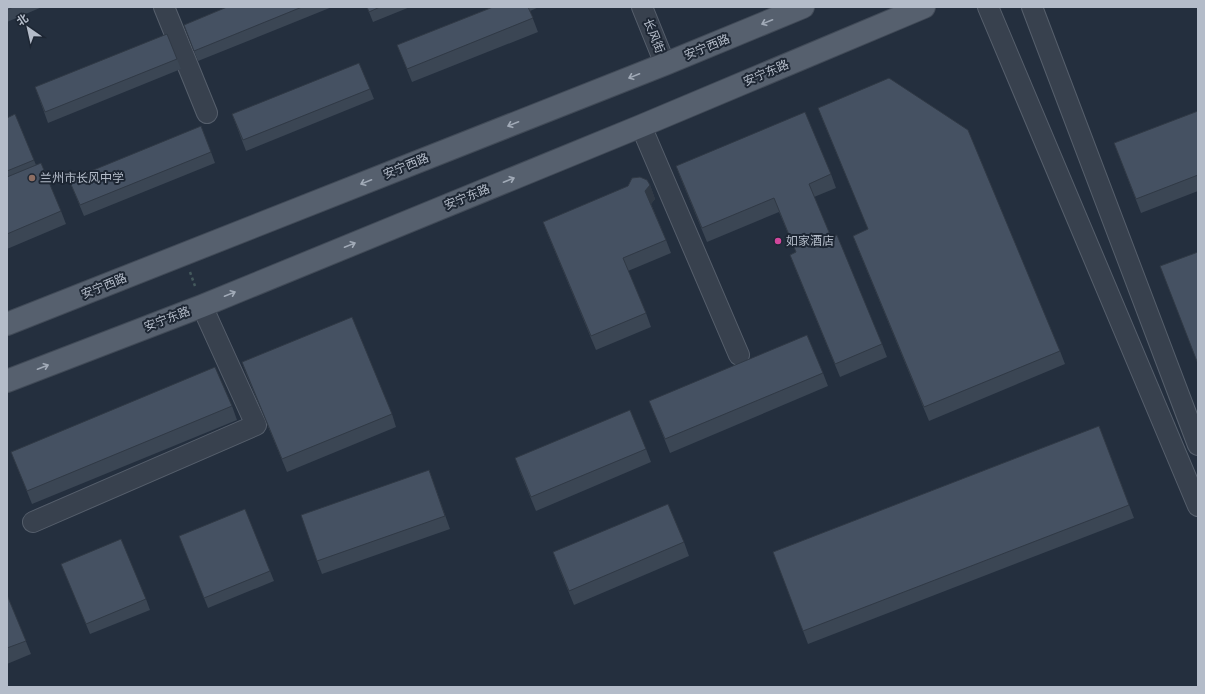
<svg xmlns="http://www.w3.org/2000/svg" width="1205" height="694" font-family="Arial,'Noto Sans SC',sans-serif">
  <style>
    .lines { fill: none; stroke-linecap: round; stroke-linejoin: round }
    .minor-casing { stroke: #565f6c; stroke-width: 22 }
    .major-casing { stroke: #414a57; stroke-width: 24 }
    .path { stroke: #44595c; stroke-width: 2.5; stroke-dasharray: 3 3; stroke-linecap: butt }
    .minor { stroke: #38414e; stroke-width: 20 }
    .major { stroke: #56606e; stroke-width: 22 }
    .wall { fill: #3b4654 }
    .shaded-wall { fill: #303945 }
    .building { fill: #455162; stroke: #303945 }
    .oneway { stroke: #a1aab7 }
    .education-dot { fill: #8d6e63; stroke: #1d2633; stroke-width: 1.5 }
    .hotel-dot { fill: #d1479c; stroke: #1d2633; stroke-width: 1.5 }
    .labels { text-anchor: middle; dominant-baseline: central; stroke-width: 4; stroke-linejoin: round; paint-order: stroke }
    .street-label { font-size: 12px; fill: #b4bcc9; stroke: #1d2633 }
    .poi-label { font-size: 12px; fill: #b4bcc9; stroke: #1d2633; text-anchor: start }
  </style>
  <rect width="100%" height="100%" fill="#242f3e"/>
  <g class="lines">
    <g class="minor-casing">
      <path id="minor" d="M164,7l43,106
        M642,7l23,57
        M988,7l210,499
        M1032,7l166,438
        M641,126l98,229
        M33,522l223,-97 -54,-119"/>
    </g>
    <g class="major-casing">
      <path id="major" d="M7,324l658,-260 138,-57
        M7,381l195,-75 439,-180 283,-119"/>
    </g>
    <path class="path" d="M190,272l5,14"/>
    <use href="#minor" class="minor"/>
    <use href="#major" class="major"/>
  </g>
  <path class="wall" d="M7,7h35l-35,15z
    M227,7h105l-134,54 -14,-36z
    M367,7h43l-37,15z
    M493,7h46l-9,4 8,21 -126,50 -15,-37z
    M177,59l4,10 -133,54 -13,-36z
    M370,89l4,10 -128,52 -14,-37z
    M818,108l242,243 5,13 -136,57 -71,-172 -5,-13 15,-7 -45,-108z
    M1198,111v80l-57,22 -27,-70z
    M7,118l27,42 2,5 25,46 5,13 -59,25z
    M211,152l4,11 -131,53 -15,-36z
    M676,166l155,8 5,14 -22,9 17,40 51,107 5,13 -47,20 -45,-109 -5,-13 6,-3 -17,-40 -72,30 -26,-63z
    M650,185l5,14 -4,5 15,36 5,13 -43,18 18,42 5,14 -55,23 -48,-115 -5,-13 85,-36z
    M242,362l150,52 4,13 -109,45 -40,-96z
    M823,373l5,13 -158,67 -21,-52z
    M232,406l5,14 -205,84 -21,-52z
    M1099,426l35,92 -326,126 -35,-92z
    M646,449l5,13 -115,49 -16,-39 -5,-14z
    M429,470l21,59 -128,45 -5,-13z
    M179,536l91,35 4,10 -66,27z
    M684,542l5,14 -115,49 -16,-39 -5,-14z
    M61,564l85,35 4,11 -60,24z
    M7,595l24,59 -24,10z"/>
  <path class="shaded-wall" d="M650,185l5,14 -5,6 -5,-14z"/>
  <path class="building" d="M7,7h6l-6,3z
    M227,7h75l-108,44 -10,-26z
    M367,7h13l-11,5z
    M493,7h35l5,11 -126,51 -10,-24z
    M167,34l10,25 -132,53 -10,-25z
    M359,63l11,26 -127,51 -11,-26z
    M889,78l79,52 92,221 -136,56 -71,-171 15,-7 -50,-121z
    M1198,111v64l-62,24 -22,-56z
    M805,112l26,62 -22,10 22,53 6,-2 45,109 -47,20 -45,-109 6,-3 -22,-54 -72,30 -26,-62z
    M15,114l19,46 -27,11v-53z
    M201,126l10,26 -131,53 -11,-25z
    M41,163l20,48 -54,23v-57z
    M640,177l7,3 3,5 -5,6 21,49 -43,18 23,55 -55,23 -48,-114 85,-36 4,-8z
    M1198,252v112l-38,-98z
    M352,317l40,97 -110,45 -40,-97z
    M807,335l16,38 -158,66 -16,-38z
    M215,367l17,39 -205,85 -16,-39z
    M630,410l16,39 -115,48 -16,-39z
    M1099,426l30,79 -326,126 -30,-79z
    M429,470l16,46 -128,45 -16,-46z
    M668,504l16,38 -115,49 -16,-39z
    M245,509l25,62 -66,27 -25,-62z
    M121,539l25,60 -60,25 -25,-60z
    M7,595l19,46 -19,7z"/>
  <defs><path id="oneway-shaft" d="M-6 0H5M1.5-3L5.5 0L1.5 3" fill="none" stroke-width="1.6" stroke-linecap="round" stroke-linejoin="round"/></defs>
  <g class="oneway">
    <use href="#oneway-shaft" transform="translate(767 22) rotate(158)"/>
    <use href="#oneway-shaft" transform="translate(634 76) rotate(158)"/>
    <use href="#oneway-shaft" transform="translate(513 124) rotate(158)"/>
    <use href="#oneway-shaft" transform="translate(509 180) rotate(-22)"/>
    <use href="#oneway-shaft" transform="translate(366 182) rotate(158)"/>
    <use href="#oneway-shaft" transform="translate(350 245) rotate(-22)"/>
    <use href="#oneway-shaft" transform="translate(230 294) rotate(-22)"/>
    <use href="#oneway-shaft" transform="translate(43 367) rotate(-21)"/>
  </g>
  <circle class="education-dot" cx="32" cy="178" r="4"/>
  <circle class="hotel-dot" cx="778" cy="241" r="4"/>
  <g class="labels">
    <g class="street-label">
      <text transform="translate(654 36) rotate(68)">长风街</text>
      <text transform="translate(707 47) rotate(-22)">安宁西路</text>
      <text transform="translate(766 73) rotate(-23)">安宁东路</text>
      <text transform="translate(406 166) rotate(-22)">安宁西路</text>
      <text transform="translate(467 197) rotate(-22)">安宁东路</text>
      <text transform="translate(104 286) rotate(-22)">安宁西路</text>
      <text transform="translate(167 319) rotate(-21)">安宁东路</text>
    </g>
    <g class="poi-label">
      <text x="40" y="178">兰州市长风中学</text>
      <text x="786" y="241">如家酒店</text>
    </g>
  </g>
  <rect width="1205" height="694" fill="none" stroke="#b4bcc9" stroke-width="16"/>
  <g transform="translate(28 28) rotate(326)" stroke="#1d2633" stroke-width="3" paint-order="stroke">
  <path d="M0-3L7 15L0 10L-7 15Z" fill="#b4bcc9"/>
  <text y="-6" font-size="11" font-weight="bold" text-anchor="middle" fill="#b4bcc9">北</text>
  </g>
</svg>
